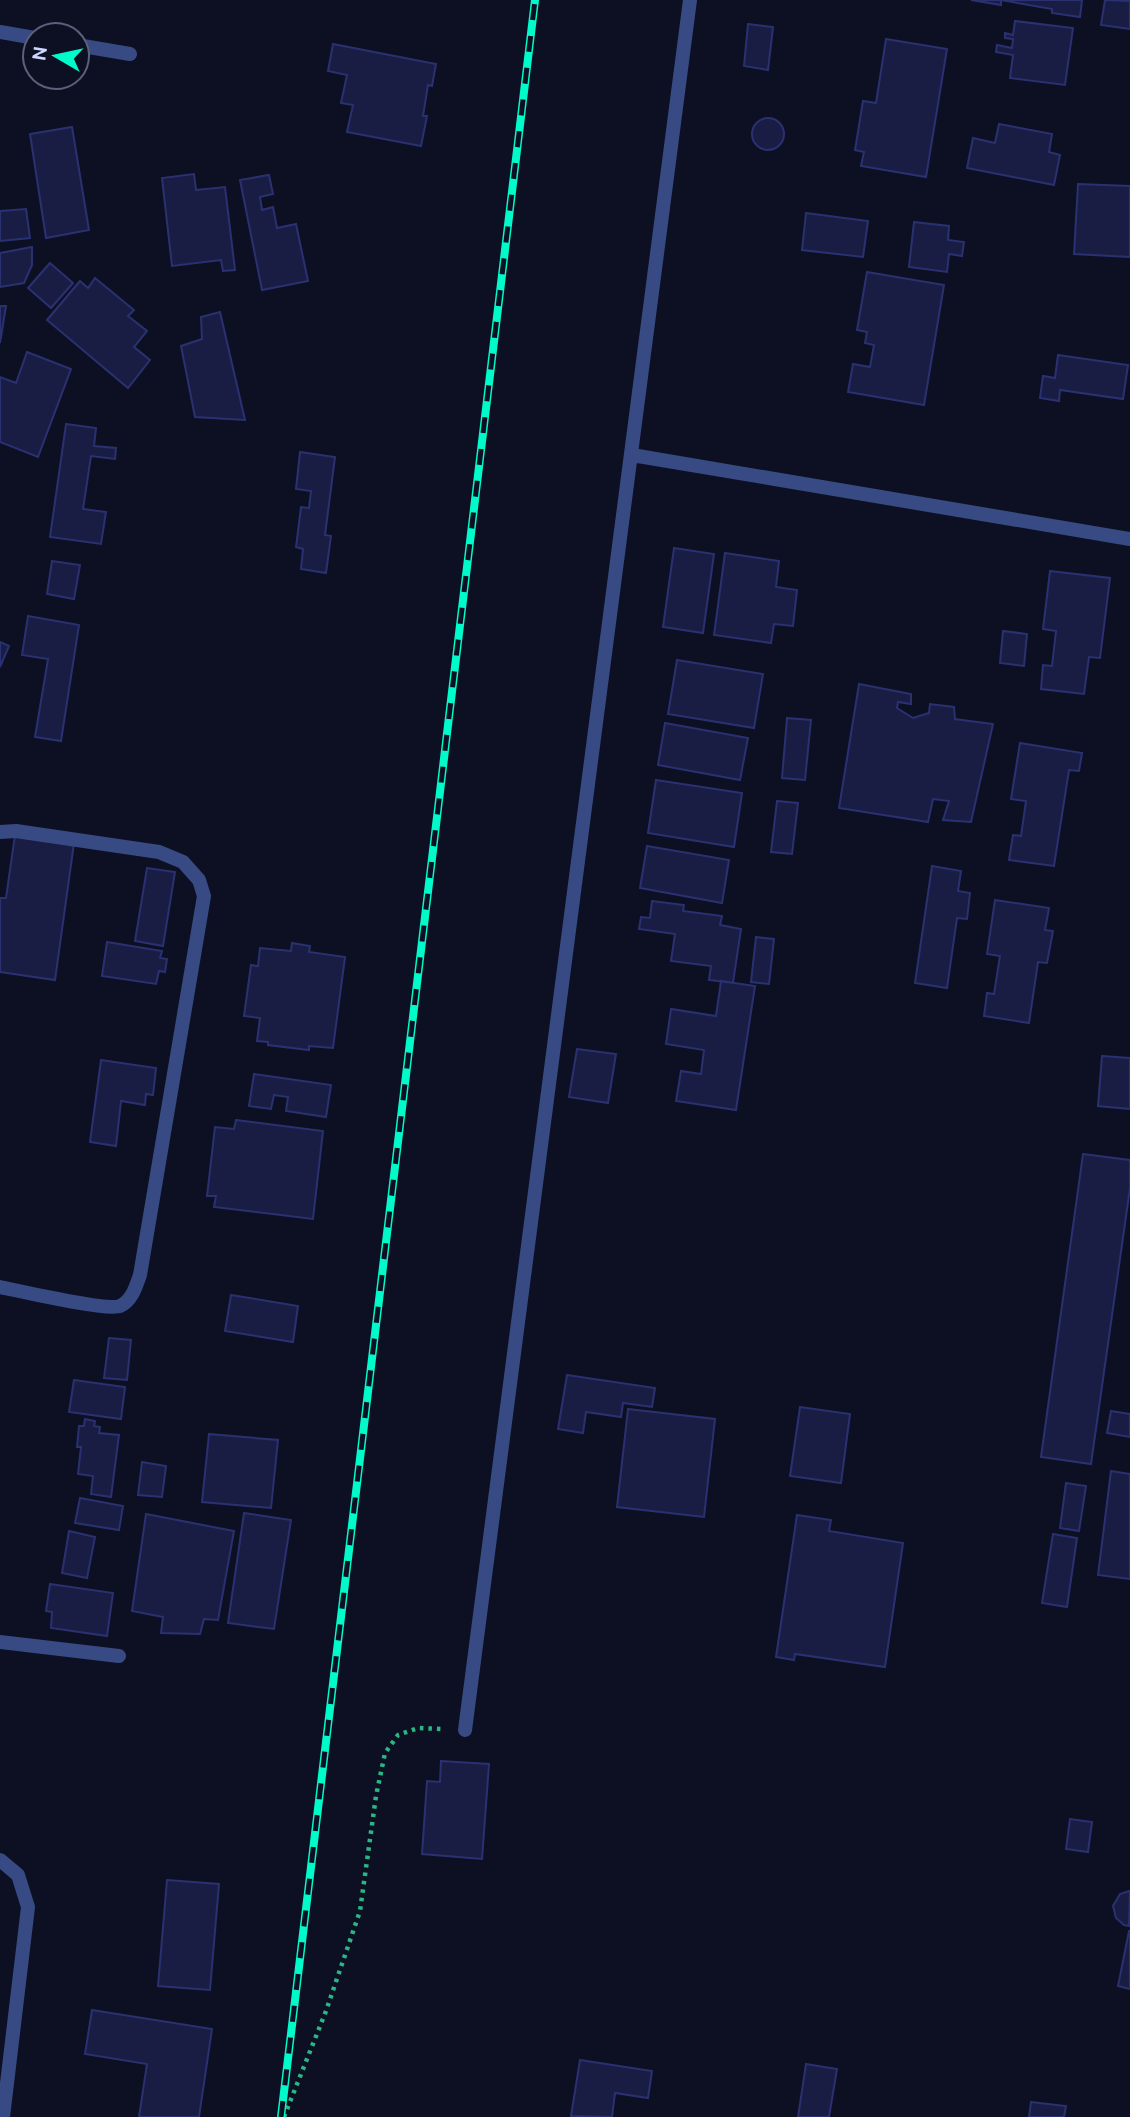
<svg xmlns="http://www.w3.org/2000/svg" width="1130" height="2117" font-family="Ubuntu,sans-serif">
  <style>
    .building { fill: #191d44; stroke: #2a3171; stroke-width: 2 }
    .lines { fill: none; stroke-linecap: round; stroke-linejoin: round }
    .path { stroke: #2bb785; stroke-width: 4.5; stroke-dasharray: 3.5 5; stroke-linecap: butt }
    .street { stroke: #374a83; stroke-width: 14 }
    .rail-casing { stroke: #00fac9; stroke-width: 8 }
    .rail { stroke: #0d1023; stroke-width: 5; stroke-dasharray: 16; stroke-linecap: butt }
  </style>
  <rect width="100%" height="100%" fill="#0d1023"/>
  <path class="building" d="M971,0h111l-2,17 -28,-4v-4l-51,-9v5z
    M1105,0l25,1v28l-29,-4z
    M1015,21l58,7 -8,57 -55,-7 3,-23 -17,-3 1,-7 15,3 1,-9 -8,-1v-5l8,2z
    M748,24l25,3 -5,43 -24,-4z
    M886,39l61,10 -21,128 -65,-11 3,-14 -9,-2 8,-49 13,2z
    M333,44l103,20 -4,22 -4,-1 -5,31h4l-6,30 -74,-14 6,-27 -12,-2 6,-28 -19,-4z
    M752 134a16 16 0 1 1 32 0a16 16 0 1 1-32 0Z
    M999,124l53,10 -3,18 11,3 -6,30 -87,-17 6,-30 22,5z
    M72,127l17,103 -43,8 -16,-104z
    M194,174l2,16 29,-3 10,83 -12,1 -2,-11 -49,6 -10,-88z
    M269,175l4,19 -13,3 2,13 11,-3 4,21 19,-4 12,57 -46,9 -22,-110z
    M1078,184l52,2v71l-56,-3z
    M26,209l4,29 -30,3v-30z
    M806,213l62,8 -5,36 -61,-7z
    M914,222l35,4 -1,14 16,2 -2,14 -13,-2 -2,18 -38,-5z
    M32,247v18l-8,18 -24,4v-34z
    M50,263l23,20 -22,25 -23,-20z
    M867,272l77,13 -20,120 -76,-13 5,-28 17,3 4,-22 -9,-2 2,-11 -10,-2z
    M95,278l39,32 -6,6 19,15 -13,16 16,13 -22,28 -81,-68 33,-39 8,7z
    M0,306h6l-6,37z
    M220,312l25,108 -50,-3 -14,-71 21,-7 -1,-22z
    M27,352l44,17 -33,88 -38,-15v-65l16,6z
    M1058,355l70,10 -5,34 -63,-9 -1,11 -19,-3 3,-22 12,2z
    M66,424l30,4 -2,18 22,2 -1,11 -24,-3 -8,53 23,3 -5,32 -51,-7z
    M300,452l35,5 -10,78 6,1 -5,37 -25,-4 2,-20 -7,-2 5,-40 8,1 2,-17 -15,-2z
    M674,548l40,6 -11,79 -40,-6z
    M725,553l54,8 -3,26 21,3 -4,36 -19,-2 -3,19 -57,-8z
    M52,561l28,4 -6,34 -27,-5z
    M1050,571l60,7 -10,80 -11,-1 -5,37 -43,-5 2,-24 9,1 4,-35 -13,-2z
    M28,616l51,9 -18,116 -26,-4 13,-78 -26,-4z
    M1003,631l24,3 -3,32 -24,-3z
    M0,642l9,4 -9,21z
    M677,660l86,14 -9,54 -86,-14z
    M859,684l52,10v10l-13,-2 -1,6 16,10 16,-5 1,-9 24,3 1,12 38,5 -22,98 -28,-2 6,-19 -16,-2 -5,23 -89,-14z
    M787,718l24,2 -6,60 -23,-2z
    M665,723l83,15 -8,42 -82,-15z
    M1020,743l62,10 -3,18 -10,-1 -15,96 -45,-6 4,-25 8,1 5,-35 -15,-2z
    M656,780l86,13 -8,54 -86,-14z
    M777,801l21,2 -6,51 -21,-2z
    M15,835l59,8 -19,137 -55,-8v-74h6z
    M647,846l82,14 -7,43 -82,-15z
    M932,866l29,5 -3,20 12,2 -3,26 -10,-1 -10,70 -32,-5z
    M147,868l28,4 -12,74 -28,-5z
    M995,900l54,8 -4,22 8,1 -6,32 -9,-1 -9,61 -45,-7 3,-23 7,1 6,-38 -13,-2z
    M652,901l32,4 -1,6 39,5 -2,9 21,4 -8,54 -24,-3 2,-14 -40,-5 4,-27 -36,-5 2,-12 9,1z
    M756,937l18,2 -5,45 -18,-2z
    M107,942l55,9 -2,7 7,1 -2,13 -6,-1 -3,13 -54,-8z
    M292,943l18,3 -1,6 36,5 -12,91 -24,-2v4l-41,-5v-3l-11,-1 3,-23 -16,-2 7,-51 7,1 2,-18 31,3z
    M721,981l34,5 -19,124 -60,-9 5,-30 20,3 3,-24 -38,-6 5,-35 45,7z
    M577,1049l39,5 -8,49 -39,-6z
    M1102,1056l28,2v51l-32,-3z
    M101,1060l55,8 -3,27 -7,-1 -1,11 -24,-4 -5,45 -26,-4z
    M254,1074l77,11 -5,32 -40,-6 2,-14 -14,-2 -3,14 -22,-3z
    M236,1120l87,11 -10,88 -99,-12 2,-11h-9l8,-69 19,2z
    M1083,1154l47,6v28l-39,276 -50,-7z
    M231,1295l67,11 -5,36 -68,-11z
    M109,1338l22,2 -4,40 -23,-2z
    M567,1375l88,13 -3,19 -29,-4 -2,14 -35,-5 -3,21 -25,-4z
    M74,1380l51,7 -4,32 -52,-7z
    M800,1407l50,7 -9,69 -51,-7z
    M628,1409l87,10 -11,98 -87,-10z
    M1111,1411l19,3v23l-23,-4z
    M85,1419l10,2 -1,5 6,1 -1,6 20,2 -8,62 -20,-3 2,-18 -15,-2 3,-27h-4l2,-21h5z
    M209,1434l69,6 -7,68 -69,-6z
    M142,1462l24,4 -4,31 -24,-2z
    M1111,1471l19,3v105l-32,-4z
    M1066,1483l20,3 -7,45 -19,-3z
    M80,1498l43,8 -4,24 -44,-7z
    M244,1513l47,7 -17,109 -46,-6z
    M146,1514l88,17 -16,89 -14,-1 -4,15 -39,-1 2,-16 -31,-6z
    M797,1515l34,5 -2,11 74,12 -18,124 -90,-13 -1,6 -18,-3z
    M69,1531l26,6 -8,41 -25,-5z
    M1053,1534l24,4 -10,69 -25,-4z
    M50,1584l63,9 -6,43 -56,-8 1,-16 -6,-1z
    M441,1761l48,3 -7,95 -60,-5 5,-73 13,1z
    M1070,1819l22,3 -4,30 -22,-3z
    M167,1880l52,4 -9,106 -52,-4z
    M1129,1891h1l-1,35 -5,-1 -8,-7 -3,-12 7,-12z
    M1129,1931h1v58l-12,-3z
    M92,2010l120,19 -13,88h-60l8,-53 -62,-10z
    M580,2060l72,11 -4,27 -33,-5 -3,24 -41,-1z
    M806,2064l31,5 -8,48h-31z
    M1031,2102l35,4 -2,11h-35z"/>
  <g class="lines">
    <path class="path" d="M284,2117l42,-106 34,-100 16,-115 9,-43 13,-18 20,-7 24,1"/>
    <path class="street" d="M0,32l35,6
      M77,45l53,9
      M632,455l498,84
      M0,832l16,-1 143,21 24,10 16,18 5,16 -64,379c-4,11 -8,26 -20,31 -14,5 -100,-15 -120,-19
      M0,1642l119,14
      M465,1730l225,-1730
      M0,1860l18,15 10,32 -25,210"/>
    <g class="rail-casing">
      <path id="rail" d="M281,2117l254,-2117"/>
    </g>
    <use href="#rail" class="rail"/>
  </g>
  <g transform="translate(56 56) rotate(279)"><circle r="33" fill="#0d1023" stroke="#5b607b" stroke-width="2"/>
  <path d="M0-5L12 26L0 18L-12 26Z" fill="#00fac9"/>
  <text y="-10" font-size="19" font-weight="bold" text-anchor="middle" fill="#cfd7ff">N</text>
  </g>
</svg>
